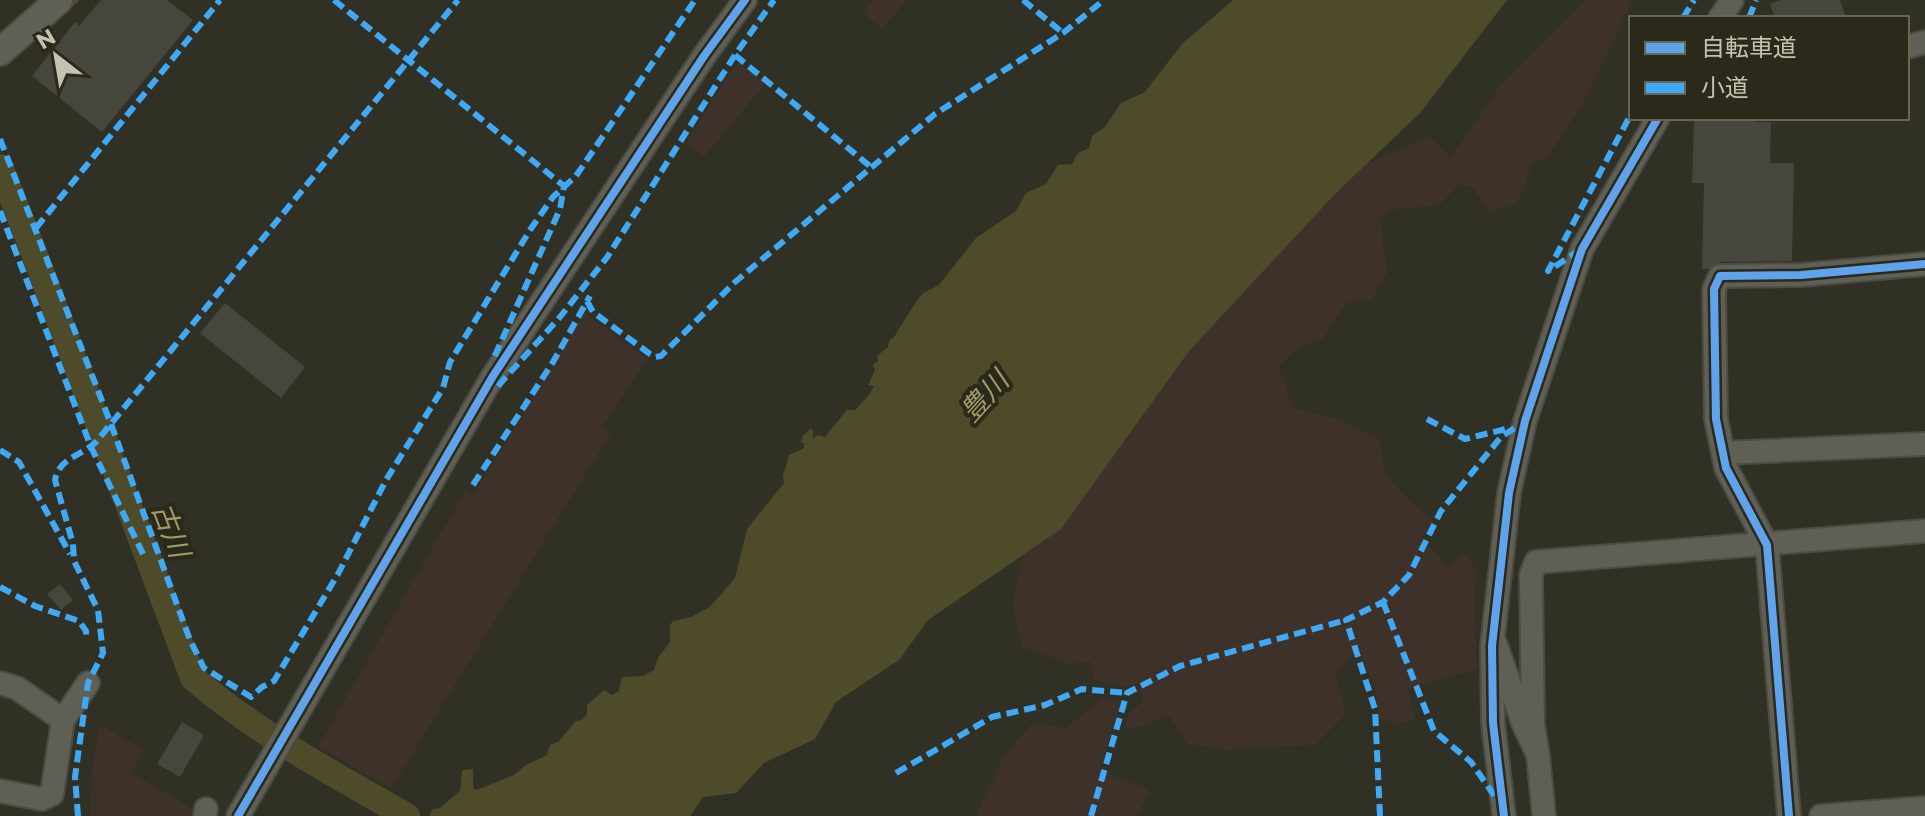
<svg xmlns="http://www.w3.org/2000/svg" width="1925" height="816" font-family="Montserrat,'Noto Sans JP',sans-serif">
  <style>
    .green { fill: #3e312a }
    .water { fill: #4e4b2b }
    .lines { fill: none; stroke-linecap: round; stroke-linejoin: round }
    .stream { stroke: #4e4b2b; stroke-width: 4 }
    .river { stroke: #4e4b2b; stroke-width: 26 }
    .building { fill: #47463c }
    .minor-casing { stroke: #4c4b42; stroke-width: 26 }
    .major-casing { stroke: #4e4d42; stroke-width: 30 }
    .minor { stroke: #5f5f55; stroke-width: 22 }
    .major { stroke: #616057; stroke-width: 26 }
    .quiet { stroke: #3fa9f5; stroke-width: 6; stroke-dasharray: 12 6; stroke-linecap: butt }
    .cycleway-casing { stroke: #2b2919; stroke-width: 13 }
    .cycleway { stroke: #60a3ed; stroke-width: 8 }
    .labels { text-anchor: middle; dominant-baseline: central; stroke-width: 8; stroke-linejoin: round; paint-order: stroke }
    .water-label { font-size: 28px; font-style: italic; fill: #a19b67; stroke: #2b2919 }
  </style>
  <rect width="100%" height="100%" fill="#313025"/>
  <path class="green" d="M873,0h34l-25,29 -19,-16z
    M1586,0h47l-49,101 -36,56 -15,6 -16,40 -30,9 -14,-25 -14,-2 -20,20 -48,5 -11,9 7,55 -16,26 -24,2 -25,38 -22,6 -21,20 14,42 43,11 44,20c-1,41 25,57 53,81l-13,21 13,9 13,16 20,-12 10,16 -2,28 3,71 -69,20 8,30 -18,5 -20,-5c1,-24 -10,-47 -18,-69l-7,2 -18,24 11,38 -31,31 -91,5 -37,-6 -19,-30 -25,12 -19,3 5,-15 14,-13 -4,-18 -16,4 -29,-7 -4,-19 -21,3 -47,-17 -9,-43 9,-48 39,-27 127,-178 148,-158 31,-30 63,-27 21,22 49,-72z
    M737,62l28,22 -61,73 -18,-15z
    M585,313l63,46 -46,67 9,7 -220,355 -73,-41 147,-256 8,5z
    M1102,698l19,3 -21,68c15,12 36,11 51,23l-15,24h-160l27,-58 30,-36 33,6z
    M100,725l43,24 -12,24 67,39 -2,4h-105l1,-47z"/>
  <path class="water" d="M1233,0h274l-87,113 -84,80 -147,158 -128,178 -133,91 -29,40 -63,42 -21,37 -51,24 -28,30 -33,4 -13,19h-261l4,-7 7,-1 20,-17 2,-21 11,-1v19l4,2 37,-15 12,-10 21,-10 3,-10 8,-3 18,-21 5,-1 6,-5v-10l17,-15 8,5 7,-4 3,-14 21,-1 11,-6 4,-12 12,-16v-17l3,-4 18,-4 19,-10 25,-29 12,-49 37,-46 -1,-7 6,-21 15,-7v-5h-3l1,-6 8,-8 3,1v8l5,-3 7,2 22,-27h8l14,-15 5,-9 -6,-1 7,-15 -2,-5 5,-4 -1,-5 11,-9 1,-6 5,-4 22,-35 7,-9 16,-8 37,-47 40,-27 10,-18 20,-9 12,-19 14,-1 6,-11 11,-5 3,-12 13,-9 16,-24 24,-11 37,-48z"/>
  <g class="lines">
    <path class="stream" d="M67,9l10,-9"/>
    <path class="river" d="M0,167l33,83 160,428c64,55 140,96 214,138"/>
  </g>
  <path class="building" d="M101,0h66l26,20 -91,112 -70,-56 43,-54 4,4z
    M1781,0h59l6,18h-71l-5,-14z
    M1705,118h50v4h16l-1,41h24l-2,98 -72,1 -12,7h-6l2,-86h-12l2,-63h11z
    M225,303l80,64 -24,31 -81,-65z
    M60,584l13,16 -12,10 -14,-16z
    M182,722l22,13 -24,42 -23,-13z"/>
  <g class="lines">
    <g class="minor-casing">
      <path id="minor" d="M1720,18l12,-18
        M1907,47l18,-5
        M1723,453l202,-9
        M1496,645l27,78 15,32 6,61
        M0,683l17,5 46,32
        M1538,755l-5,-30 -2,-150 5,-13 389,-31
        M0,791l42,8 10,-5 11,-74 25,-37
        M205,816l1,-7
        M238,816l255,-440 211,-320 41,-56
        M1504,816l-11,-93 -1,-77 17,-153 16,-72 57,-172 76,-131
        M1789,816l-22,-271 -41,-77 -10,-49 -2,-130 6,-13 81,-1 124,-11
        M1821,816l104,-8"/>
    </g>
    <g class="major-casing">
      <path id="major" d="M0,52l59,-52"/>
    </g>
    <use href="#minor" class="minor"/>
    <use href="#major" class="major"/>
    <path class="quiet" d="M334,0l230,186 -4,23 -67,151
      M1023,0l40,33
      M1683,18l11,-18
      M1749,18l7,-18
      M735,55l136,112
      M0,139l111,285 79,216 14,28 47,29 11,-10 12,-6 64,-107 48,-94 57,-92 7,-26 80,-132 23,-33 23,-21 119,-176
      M0,211l91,236 54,111
      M36,228l184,-228
      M1580,250l-32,21 83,-157
      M587,301l6,11 57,42 5,3 6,-1 74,-74 200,-168 128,-81 41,-33
      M498,386l62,-69 48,-61 127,-201 39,-55
      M1427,419l38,20 45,-11
      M0,450l19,12 51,92
      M473,485l80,-123 37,-66
      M0,587l35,19 44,15 7,10v8
      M1383,602l51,129 37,31 27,39
      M896,773l96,-56 53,-12 37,-16 45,4
      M78,816l-3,-39 13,-94 15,-30 -5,-43 -24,-49 -1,-17 -18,-64c4,-22 26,-24 41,-38l362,-442
      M1091,816l36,-123 53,-27 166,-46
      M1380,816l-5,-107 -29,-89 37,-18 26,-27 32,-64 60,-74 24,-16"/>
    <g class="cycleway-casing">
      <path id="cycleway" d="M238,816l255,-440 211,-320 41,-56
        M1504,816l-11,-93 -1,-77 17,-153 16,-72 57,-172 76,-131
        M1789,816l-22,-271 -41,-77 -10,-49 -2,-130 6,-13 81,-1 124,-11"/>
    </g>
    <use href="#cycleway" class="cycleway"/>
  </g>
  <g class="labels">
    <g class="water-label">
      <text transform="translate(984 396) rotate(-48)">豊川</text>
      <text transform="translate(171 530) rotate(69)">古川</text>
    </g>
  </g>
  <rect x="1629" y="16" width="280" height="104" fill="#2b2919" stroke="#686655" stroke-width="2"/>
  <rect x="1645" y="42" width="40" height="12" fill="#60a3ed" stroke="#686655" stroke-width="2"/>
  <text x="1701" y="56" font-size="24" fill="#c3c2ae">自転車道</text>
  <rect x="1645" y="82" width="40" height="12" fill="#3fa9f5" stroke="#686655" stroke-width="2"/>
  <text x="1701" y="96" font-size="24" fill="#c3c2ae">小道</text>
  <g transform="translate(56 56) rotate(329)" stroke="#2b2919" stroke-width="6" paint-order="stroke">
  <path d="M0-6L14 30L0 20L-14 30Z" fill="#c3c2ae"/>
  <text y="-12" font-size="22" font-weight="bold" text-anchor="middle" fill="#c3c2ae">N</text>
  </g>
</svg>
